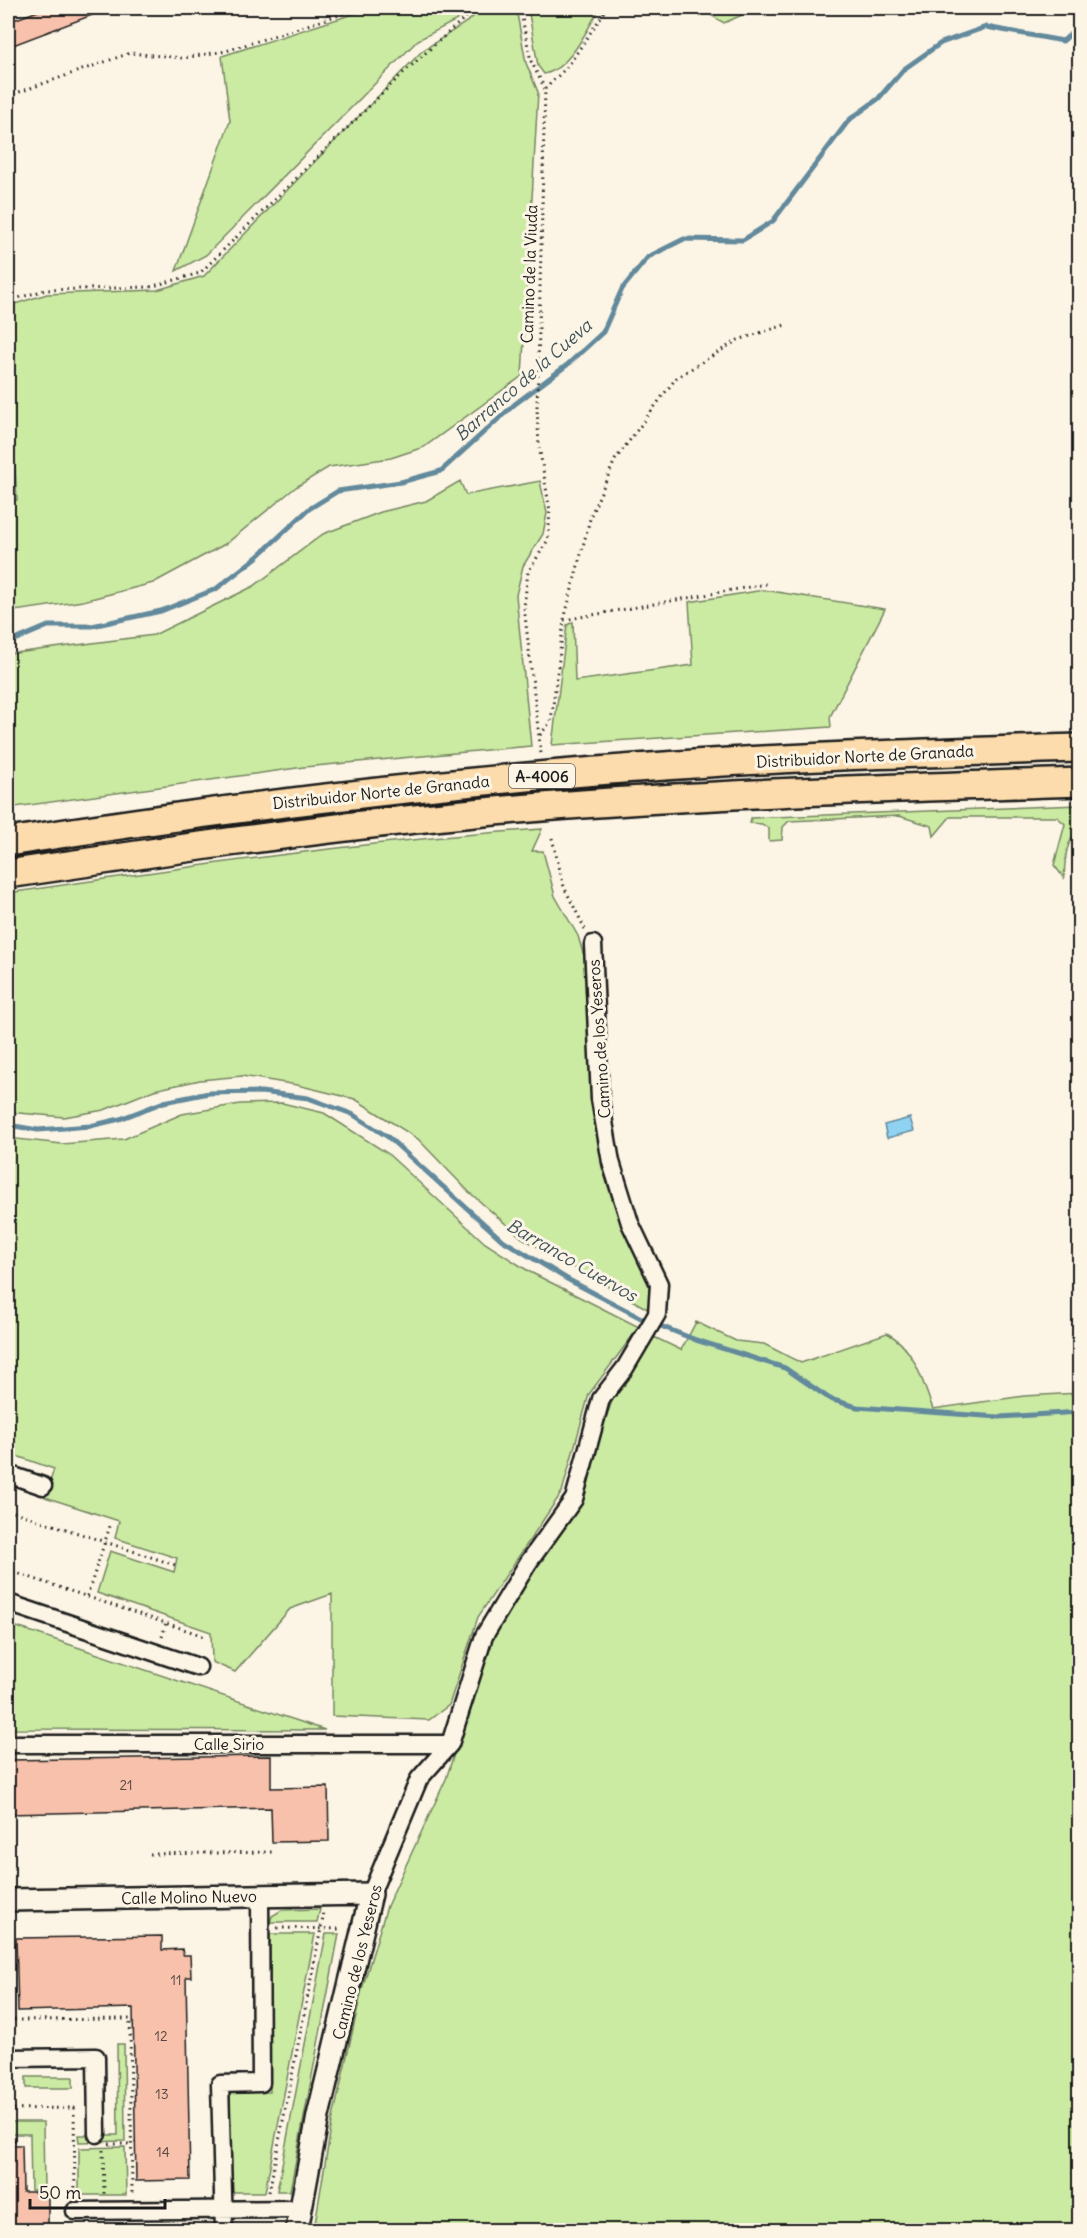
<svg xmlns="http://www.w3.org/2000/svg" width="1087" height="2238" font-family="Delius,sans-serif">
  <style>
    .green { fill: #cbeba3; stroke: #748460; stroke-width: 1.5 }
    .water { fill: #90d2f2; stroke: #62899c; stroke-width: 1.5 }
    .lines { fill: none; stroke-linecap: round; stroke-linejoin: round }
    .stream { stroke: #62899c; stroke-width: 5 }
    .building { fill: #f8c1ab; stroke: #1c1c1c; stroke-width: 1.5 }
    .minor-casing { stroke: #1c1c1c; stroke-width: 21 }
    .tertiary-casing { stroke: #1c1c1c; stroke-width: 26 }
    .primary-casing { stroke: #1c1c1c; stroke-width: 32 }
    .path { stroke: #1c1c1c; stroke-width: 3; stroke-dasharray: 1.5 4.5; stroke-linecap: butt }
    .minor { stroke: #fcf5e5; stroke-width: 16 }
    .tertiary { stroke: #fcf5e5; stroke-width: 21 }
    .primary { stroke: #fcdcac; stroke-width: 27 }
    .labels { text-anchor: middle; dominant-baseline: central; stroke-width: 6; stroke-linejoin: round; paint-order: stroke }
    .number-label { font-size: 14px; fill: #534540 }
    .shield { fill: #fcf5e5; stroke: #5f5d58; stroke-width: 1.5 }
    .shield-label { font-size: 15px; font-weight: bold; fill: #1c1c1c }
    .street-label { font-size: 16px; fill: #1c1c1c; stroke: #fcf5e5 }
    .water-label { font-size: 18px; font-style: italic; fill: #3f535c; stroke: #fcf5e5 }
  </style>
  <rect width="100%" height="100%" fill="#fcf5e5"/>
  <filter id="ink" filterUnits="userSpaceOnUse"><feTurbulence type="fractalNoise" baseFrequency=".0167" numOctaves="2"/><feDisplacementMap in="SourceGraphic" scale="12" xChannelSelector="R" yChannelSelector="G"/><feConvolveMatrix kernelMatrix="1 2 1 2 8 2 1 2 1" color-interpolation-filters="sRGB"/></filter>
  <g filter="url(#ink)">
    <path class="green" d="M372,8h98l-13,12 -39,20 -212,215 -30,16 54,-150 -8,-65z
      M484,8h32l10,55 12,29 -16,284 -98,71 -33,11 -62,9 -33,20 -69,56 -74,40 -70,18 -75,11v-111l9,-1 -4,-62 -5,-19v-113l39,-12 110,-4 47,-14 218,-225 46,-30z
      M528,8h72c-13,21 -30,61 -56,66l-6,-8z
      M699,8h59l-34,15z
      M460,481l6,14 74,-14 7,32 -4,21 -20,32 -7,29 15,151 -227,21 -296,41v-154l146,-19 100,-49 69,-52 58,-22 45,-11z
      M764,590l121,19 -55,108 1,10 -279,18 15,-120 6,-3 2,59 118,-16 -4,-63z
      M1079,805v25c-14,11 -14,31 -15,48l-10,-13 11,-41 -8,-7h-107l-16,19 -2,-10 -33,-10 -110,5 -6,6 -1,13 -13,1v-12l-7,-5 -12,-1 1,-5z
      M542,829l-10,22h11l12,45 23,40 10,34 7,136 7,62 18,54 28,50 4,17 -1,22 -129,-73 -53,-46 -51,-53 -63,-40 -58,-14 -55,-9 -42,4 -46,10 -50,20 -40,7 -56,-5v-219c177,-26 355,-52 534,-64z
      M282,1103l42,10 63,40 98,90 45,29 109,55 -50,67 -27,98 -84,125 -29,88 -20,15 -97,-4v-122l-42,15 -55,63 -23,-10 -1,-30 -114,-39 13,-42 64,21 3,-14 -62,-20 4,-17 -74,-24 9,-28 -46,-16v-315l54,6 62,-5 58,-25 58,-10z
      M696,1322l40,19 28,3 37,19 86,-30c28,15 35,48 46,76l91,-13 55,-3v837h-765l18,-108 30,-133 25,-83 59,-127 49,-154 87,-141 33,-91 39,-56 27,13z
      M8,1624l317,106 -317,-1z
      M320,1909l-3,13h-47l2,-6 10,-6z
      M270,1934h45l-50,258h-34l-1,-99 40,-1z
      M326,1934h13l-49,257h-13z
      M117,2044h7l1,97 -46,1 -1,-7h40z
      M26,2077h47v11h-47z
      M8,2122h35l1,68h-13l-1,-56h-22z
      M125,2147l1,48h-47v-47z"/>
    <path class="water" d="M910,1118l4,13 -27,7 -3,-13z"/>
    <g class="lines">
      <path class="stream" d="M8,643l40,-17h44l69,-15 55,-22 41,-32 52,-48 29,-18 63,-9 40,-11 74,-67 52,-39 36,-33 19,-43 26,-32 36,-18 59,1 30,-19 76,-101 29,-21 26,-30 37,-26 45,-16 77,14 17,-16
        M8,1125l30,5 52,-4 30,-7 44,-17 45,-9 52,-1 47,6 44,16 36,23 113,102 66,40 76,40 53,21 89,28 45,31 27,8 142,10 81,-5"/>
    </g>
    <path class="building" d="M46,8h62v1l-100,38v-25z
      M271,1756v32l57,-1 1,54 -57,1 -1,-34 -263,6v-54z
      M162,1936v14l20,-1 1,6h7l1,22h-5l4,203 -54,1 -3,-173 -115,3 -2,-73z
      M8,2145h14l1,47h25v37l-40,1z"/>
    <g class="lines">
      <g class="minor-casing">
        <path id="minor" d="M8,1474l35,12
          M8,1603l190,64
          M8,1744h442
          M371,1894l48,-115 31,-35 34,-108 44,-73 46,-64 27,-100 24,-31 32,-54 2,-30 -29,-61 -19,-61 -11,-63 -7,-155
          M8,2058l88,-1 1,77
          M75,2211l226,-2
          M224,2230l-4,-146 41,-1 -1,-187"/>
      </g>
      <g class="tertiary-casing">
        <path id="tertiary" d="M8,1900l363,-6 -53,222 -21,114"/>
      </g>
      <g class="primary-casing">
        <path id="primary" d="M8,842c222,-35 446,-62 671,-77 133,-9 267,-13 401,-17
          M8,874c155,-23 310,-46 466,-61 201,-19 404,-24 606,-31"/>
      </g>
      <path class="path" d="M520,8l11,53 14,28 -8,319 2,38 11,65 -2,29 -20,32 -4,35 17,147
        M545,89l23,-23 39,-58
        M8,96l122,-43 53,5 43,-7 135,-43
        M8,301l37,-11 105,-3 50,-14 202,-199 74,-66
        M564,620l202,-36
        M540,735l11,-14 13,-101 27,-105 24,-55 61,-82 62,-38 47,-15
        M552,838l12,49 21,42
        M8,1510l167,55
        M8,1570l199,67
        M87,1596l24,-73
        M162,1637l4,-14
        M150,1854l122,-2
        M277,1928l65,1
        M14,2020l116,-1 2,175
        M8,2109l66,-1 1,88
        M8,2141l10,-1
        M109,2144h22
        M103,2150l1,44
        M269,2192l55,-279"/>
      <use href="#minor" class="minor"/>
      <use href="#tertiary" class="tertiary"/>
      <use href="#primary" class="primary"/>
    </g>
  </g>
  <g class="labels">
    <g class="number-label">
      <text x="126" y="1785">21</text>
      <text x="176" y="1980">11</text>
      <text x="161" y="2036">12</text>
      <text x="162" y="2094">13</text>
      <text x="163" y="2152">14</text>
    </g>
    <rect class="shield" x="509" y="764" width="66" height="24" rx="4.5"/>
    <g class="shield-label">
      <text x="542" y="776">A-4006</text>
    </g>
    <g class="street-label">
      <text transform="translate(529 274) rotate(-88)">Camino de la Viuda</text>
      <text transform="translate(865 756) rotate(-3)">Distribuidor Norte de Granada</text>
      <text transform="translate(381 792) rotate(-6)">Distribuidor Norte de Granada</text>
      <text transform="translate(599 1039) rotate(-94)">Camino de los Yeseros</text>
      <text x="229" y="1744">Calle Sirio</text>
      <text transform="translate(189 1897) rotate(-1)">Calle Molino Nuevo</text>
      <text transform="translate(357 1962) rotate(-76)">Camino de los Yeseros</text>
    </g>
    <g class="water-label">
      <text transform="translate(523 380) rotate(-41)">Barranco de la Cueva</text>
      <text transform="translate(572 1260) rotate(30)">Barranco Cuervos</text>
    </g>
  </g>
  <rect width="1087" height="2238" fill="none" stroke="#fcf5e5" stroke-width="30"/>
  <rect x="15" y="15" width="1057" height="2208" fill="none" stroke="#1c1c1c" stroke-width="2" filter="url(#ink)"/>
  <path d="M30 2199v9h135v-9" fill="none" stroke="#1c1c1c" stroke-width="3"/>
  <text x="39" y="2199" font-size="18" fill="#1c1c1c" stroke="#fcf5e5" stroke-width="4.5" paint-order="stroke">50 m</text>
</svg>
